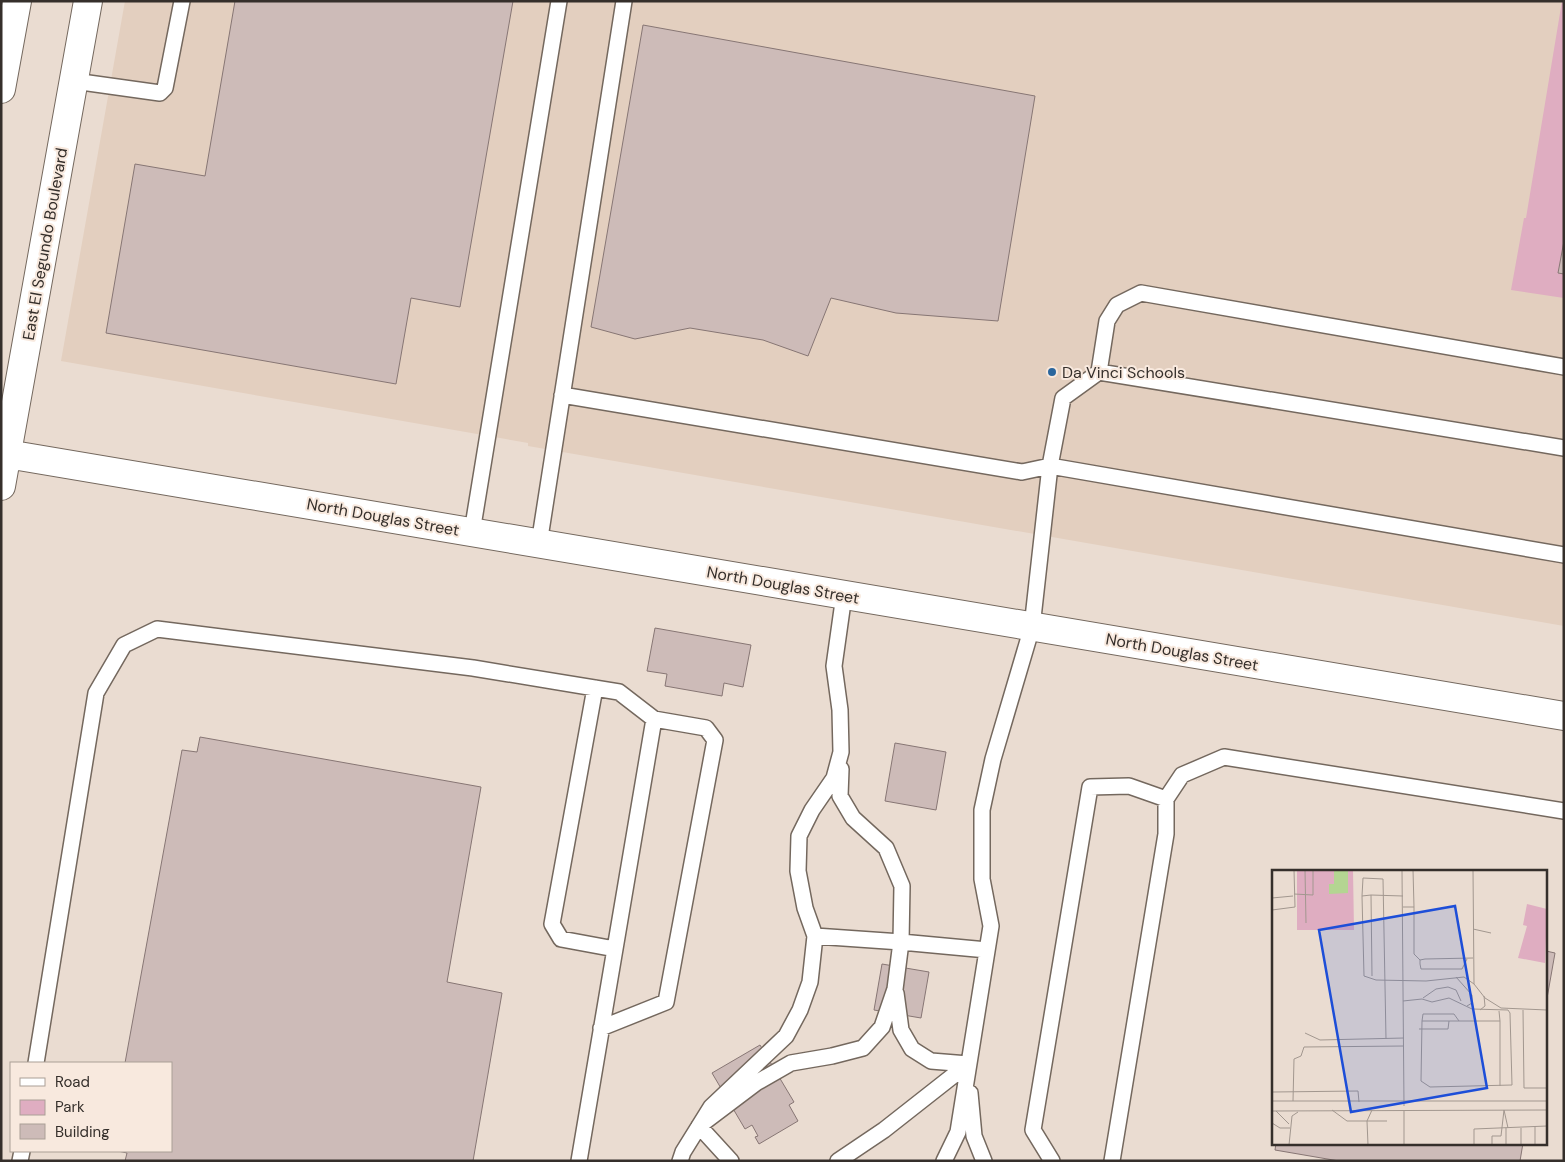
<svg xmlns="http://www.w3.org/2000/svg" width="1565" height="1162" font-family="'DM Sans',sans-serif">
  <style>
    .built { fill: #e3cfbf }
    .green { fill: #dfadc1 }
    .building { fill: #cdbbb8; stroke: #877674 }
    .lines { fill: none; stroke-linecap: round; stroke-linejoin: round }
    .lane-casing { stroke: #74685e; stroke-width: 18 }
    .secondary-casing { stroke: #74685e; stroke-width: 30 }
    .lane { stroke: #fff; stroke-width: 15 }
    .secondary { stroke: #fff; stroke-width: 28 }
    .poi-dot { fill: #2a669d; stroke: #f8e9de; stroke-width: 2 }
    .labels { text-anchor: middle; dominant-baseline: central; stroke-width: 4; stroke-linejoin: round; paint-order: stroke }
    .street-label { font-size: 16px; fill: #352f2b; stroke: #f8e9de }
    .poi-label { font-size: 16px; fill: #352f2b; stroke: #f8e9de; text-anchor: start }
    .inset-road { fill: none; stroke: #a2978f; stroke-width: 1 }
    .view { fill: #1d4ed8; fill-opacity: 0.15; stroke: #1d4ed8; stroke-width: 2.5 }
    .inset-edge { fill: none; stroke: #352f2b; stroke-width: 2.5 }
  </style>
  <rect width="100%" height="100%" fill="#eadcd1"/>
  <path class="built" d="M125,1h1439v625l-1036,-180v-3l-467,-82z"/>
  <path class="green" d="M1562,1h2v297l-53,-8 13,-72h2z"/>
  <path class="building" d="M235,1h278l-53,306 -49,-9 -15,86 -290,-51 29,-169 70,12z
    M643,25l392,71 -37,225 -102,-8 -65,-15 -23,58 -45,-16 -73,-12 -55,11 -44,-12z
    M1564,241v33l-6,-1z
    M655,628l96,17 -8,42 -19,-4 -2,13 -57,-10 2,-12 -20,-3z
    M200,737l281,50 -34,195 55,11 -29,168h-348l2,-8 -9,-2h53v-88h-46l57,-313 15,2z
    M895,743l51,9 -10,58 -51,-9z
    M1546,951l9,2 -9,51z
    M882,964l47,8 -8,46 -47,-8z
    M760,1045l34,57 -5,3 9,16 -39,23 -4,-7 3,-1 -6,-11 -7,4 -33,-56z
    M1276,1143h247l-3,18h-181l-64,-11z"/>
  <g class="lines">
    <g class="lane-casing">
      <path id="lane" d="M74,81l86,12 5,-5 17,-87
        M1099,372l8,-51 10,-16 24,-12 423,74
        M562,395l460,77 28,-6 514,89
        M472,532l87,-531
        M539,544l85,-543
        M595,688l-43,236 9,15 54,10
        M1166,799l16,-24 42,-18 340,54
        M815,936l86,6 86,8
        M896,993l5,37 11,19 19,12 37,3
        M601,1028l65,-26 49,-262 -9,-12 -52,-9
        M36,1063l60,-370 28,-48 33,-16 316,39 146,24 35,27 -75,442
        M970,1093l4,43 10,25
        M20,1161l2,-10
        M680,1161l3,-9 28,-45 75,-71 14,-26 10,-28 5,-46 -10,-28 -7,-37 1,-35 13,-26 22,-32 7,-26 -1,-42 -6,-44 10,-71
        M731,1161l-32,-35 57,-43 35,-20 41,-7 31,-8 19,-21 13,-38 6,-47 1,-56 -16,-38 -33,-30 -13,-22 1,-27
        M838,1161l46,-31 84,-66
        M944,1161l14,-29 33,-206 -9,-47v-69l11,-51 39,-132 18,-161 13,-68 36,-26 465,76
        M1052,1161l-19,-31 57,-343 39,-1 37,13v35l-54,327"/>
    </g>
    <g class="secondary-casing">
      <path id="secondary" d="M1,89l16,-88
        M1,453l1563,263
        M1,486l87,-485"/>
    </g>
    <use href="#lane" class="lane"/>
    <use href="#secondary" class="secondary"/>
  </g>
  <circle class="poi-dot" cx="1052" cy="372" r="5"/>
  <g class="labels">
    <g class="street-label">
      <text transform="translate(45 244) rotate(-80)">East El Segundo Boulevard</text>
      <text transform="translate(383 517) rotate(10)">North Douglas Street</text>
      <text transform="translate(783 585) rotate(10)">North Douglas Street</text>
      <text transform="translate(1182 652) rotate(10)">North Douglas Street</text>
    </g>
    <g class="poi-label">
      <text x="1062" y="372">Da Vinci Schools</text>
    </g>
  </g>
  <g transform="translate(1272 870)">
    <rect width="275" height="275" fill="#eadcd1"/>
    <path d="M25,0h56l1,60h-57zM255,34l20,5 -2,54 -27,-5 9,-32 -4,-1z" fill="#dfadc1"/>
    <path d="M62,0h14v23l-19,1v-10h5z" fill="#b4d592"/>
    <path class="inset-road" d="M33,0l1,53M130,0l2,236M141,0l1,37M201,0l1,114 11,14 16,10 46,2M22,24l19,1v-25M99,25l-9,1 2,80 12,4 50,1 38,-4 10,7M90,26l1,-18 20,1 3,160M0,28l21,-2M131,37h11v47l6,6M0,40l23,-3 -1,-37M201,59l18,4M195,89l-5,10h-41l-1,-5v-4l5,-1 48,-1M100,106l-1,-81 32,1M184,107l16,18v8l-5,3M151,128l13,-9 12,-2 8,3 5,11M131,131l19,-2 10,3 17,-4 23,11 36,1 2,3 2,72 -82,2 -9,-6 1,-60h78l-1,-10M208,140l5,-4 -1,-10M251,140l1,78h23M150,151l1,-7h31l5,7M228,151v65M147,159h29l1,-8M33,163l15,7 84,-2M1,222l85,-1 1,11M0,231h275M21,231l1,-42 7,-3 3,-9 100,-1M60,240l15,11h40M232,240l4,18M0,241l275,-1M4,241l13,13M0,253l8,5h10M263,256v19M234,258v17M17,275l3,-29 6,-4M96,275l-1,-24 5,-11M132,275v-35M202,275v-16l73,-3M220,275v-9h9l3,-26M249,275v-17"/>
    <path class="view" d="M183,36l32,182 -136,24 -32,-182z"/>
    <rect width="275" height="275" class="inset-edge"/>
  </g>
  <rect width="1565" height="1162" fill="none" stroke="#352f2b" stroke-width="5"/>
  <rect x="10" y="1062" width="162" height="90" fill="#f8e9de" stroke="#aa9f96"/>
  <rect x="20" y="1078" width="25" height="8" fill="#ffffff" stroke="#aa9f96"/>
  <text x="55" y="1087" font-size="15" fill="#352f2b">Road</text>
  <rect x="20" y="1100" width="25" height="15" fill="#dfadc1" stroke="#aa9f96"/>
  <text x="55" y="1112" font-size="15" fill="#352f2b">Park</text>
  <rect x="20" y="1124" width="25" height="15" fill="#cdbbb8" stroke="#aa9f96"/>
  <text x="55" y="1137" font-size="15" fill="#352f2b">Building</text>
</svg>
